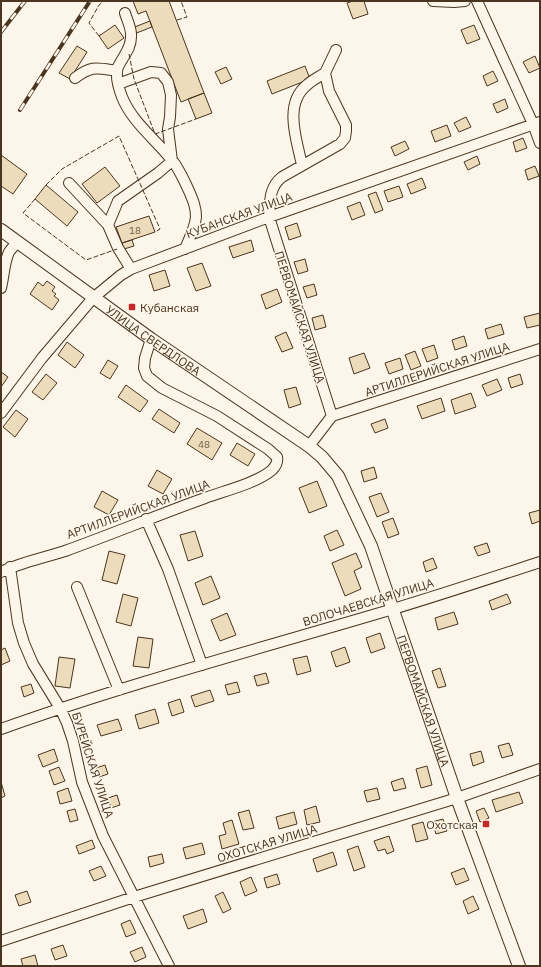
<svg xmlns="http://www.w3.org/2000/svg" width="541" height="967" font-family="'IBM Plex Sans',sans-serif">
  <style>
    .building { fill: #ecdcbc; stroke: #4a3520 }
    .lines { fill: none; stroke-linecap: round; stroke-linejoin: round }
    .minor-casing { stroke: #4a3520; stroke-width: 12 }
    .major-casing { stroke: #4a3520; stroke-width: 14 }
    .minor { stroke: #fbf6e9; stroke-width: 10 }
    .major { stroke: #fbf6e9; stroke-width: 12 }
    .rail-casing { stroke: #4a3520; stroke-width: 4 }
    .rail { stroke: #fbf6e9; stroke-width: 2.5; stroke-dasharray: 8; stroke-linecap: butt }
    .fence { stroke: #4a3520; stroke-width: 1; stroke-dasharray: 5 2; stroke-linecap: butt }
    .poi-dot { fill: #c62828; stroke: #fbf6e9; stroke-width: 1.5 }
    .labels { text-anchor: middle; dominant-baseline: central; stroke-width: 3; stroke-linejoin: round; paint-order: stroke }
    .number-label { font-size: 10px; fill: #725f47 }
    .street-label { font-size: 12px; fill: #4a3520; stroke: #fbf6e9 }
    .poi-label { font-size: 12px; fill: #4a3520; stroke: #fbf6e9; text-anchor: start }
  </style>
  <rect width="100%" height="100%" fill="#fbf6e9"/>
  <path class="building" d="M133,1h36l35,92 -23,9 -35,-91 -8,3z
    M353,1h11l4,13 -15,5 -6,-16z
    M150,21l2,6 -18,7 -2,-6z
    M115,25l9,13 -16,11 -9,-13z
    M474,25l6,14 -13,5 -6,-14z
    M77,46l10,6 -17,27 -11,-6z
    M535,56l5,12 -11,5 -6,-11z
    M305,66l5,13 -38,15 -5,-13z
    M226,67l6,12 -11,5 -6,-12z
    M493,71l5,10 -11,5 -4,-10z
    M204,93l8,20 -16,6 -8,-20z
    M505,99l3,9 -11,5 -4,-9z
    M466,117l5,10 -12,5 -5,-9z
    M447,125l4,11 -16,6 -4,-11z
    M523,138l4,10 -11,4 -3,-10z
    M405,141l4,8 -14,7 -4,-9z
    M1,155l26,19 -14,20 -12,-8z
    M477,156l3,8 -12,6 -4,-8z
    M535,166l4,10 -11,4 -3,-10z
    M105,167l15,19 -23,17 -15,-19z
    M422,178l4,10 -15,6 -4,-10z
    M46,185l32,27 -11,14 -32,-27z
    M399,186l4,11 -15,5 -4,-11z
    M376,192l7,18 -8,3 -7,-18z
    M360,202l5,13 -13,5 -5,-13z
    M149,216l6,16 -33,11 -6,-16z
    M297,223l4,13 -12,4 -4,-13z
    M132,240l2,6 -10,3 -2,-6z
    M251,240l3,11 -21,7 -4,-11z
    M305,259l3,12 -10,3 -4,-12z
    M202,263l9,23 -15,5 -9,-23z
    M165,270l5,16 -16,5 -5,-16z
    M47,281l8,6 -3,4 4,3 -2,2 5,4 -7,10 -22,-16 8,-12 5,4z
    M314,284l3,11 -10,3 -4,-11z
    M277,289l5,13 -16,7 -5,-14z
    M540,313v12l-13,3 -3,-11z
    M323,315l3,12 -11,3 -3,-12z
    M501,324l3,10 -16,5 -3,-10z
    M286,332l7,16 -11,4 -7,-15z
    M464,336l3,10 -12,4 -3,-10z
    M67,342l17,13 -9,13 -17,-13z
    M434,345l4,13 -11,4 -5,-13z
    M415,351l6,15 -10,4 -6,-15z
    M364,353l6,15 -16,6 -5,-16z
    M400,358l3,11 -14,5 -4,-11z
    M108,360l10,6 -8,13 -10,-6z
    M1,372l7,5 -7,10z
    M46,374l11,9 -14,17 -11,-8z
    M520,374l3,10 -12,4 -3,-10z
    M497,379l5,11 -15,6 -5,-11z
    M126,385l22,16 -8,11 -22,-15z
    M296,387l5,17 -12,4 -5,-18z
    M471,393l5,14 -21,7 -4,-14z
    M441,398l4,13 -23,8 -5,-13z
    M159,409l21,14 -6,10 -22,-14z
    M16,410l12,9 -13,18 -12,-10z
    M385,419l3,9 -13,5 -4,-9z
    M197,428l25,15 -10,17 -25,-16z
    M237,443l18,11 -7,12 -18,-11z
    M374,467l3,11 -13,4 -3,-11z
    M157,470l15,9 -9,15 -15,-8z
    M317,481l10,25 -18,7 -10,-25z
    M102,491l16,9 -9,15 -15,-8z
    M381,493l8,19 -12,5 -8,-20z
    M540,510v11l-8,3 -3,-11z
    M393,518l6,16 -11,4 -6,-16z
    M337,530l7,15 -14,6 -6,-15z
    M195,531l8,25 -15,5 -8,-26z
    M487,543l3,9 -12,4 -4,-9z
    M109,551l16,4 -8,29 -15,-4z
    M356,553l6,14 -8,4 7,18 -16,7 -13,-33z
    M433,558l4,10 -11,4 -3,-10z
    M211,576l9,22 -17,7 -8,-22z
    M123,594l15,4 -7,28 -15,-4z
    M507,594l4,9 -19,7 -3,-9z
    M454,612l4,12 -20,6 -3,-12z
    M227,613l9,22 -16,6 -9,-21z
    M380,633l5,15 -14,5 -5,-15z
    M138,637l15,2 -4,29 -16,-2z
    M345,647l5,15 -14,5 -5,-15z
    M5,648l5,13 -9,4v-15z
    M307,656l4,15 -14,4 -4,-16z
    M59,657l16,2 -5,29 -15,-2z
    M440,668l6,18 -8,2 -6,-17z
    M266,673l3,10 -12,3 -3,-10z
    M237,682l3,10 -12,3 -3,-10z
    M31,684l3,9 -10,4 -3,-10z
    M210,690l4,11 -19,6 -4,-11z
    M180,699l4,13 -12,4 -4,-13z
    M155,709l4,14 -20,6 -4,-14z
    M118,719l4,11 -21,6 -4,-11z
    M509,743l4,12 -11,3 -4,-12z
    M54,749l4,12 -15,6 -5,-12z
    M481,751l3,11 -11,4 -3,-12z
    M105,765l3,9 -9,3 -3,-9z
    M427,766l5,19 -11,3 -5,-19z
    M59,767l6,14 -11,4 -5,-14z
    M403,778l3,10 -12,3 -3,-9z
    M1,782l4,14 -4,2z
    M68,788l4,13 -12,3 -3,-12z
    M377,788l3,11 -13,3 -3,-11z
    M519,792l4,11 -27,9 -4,-12z
    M117,795l3,10 -9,3 -3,-10z
    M316,806l4,16 -13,3 -3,-15z
    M484,808l5,10 -9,4 -4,-11z
    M75,809l3,11 -8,2 -3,-11z
    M249,810l5,18 -11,2 -5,-17z
    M294,812l3,12 -18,5 -3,-12z
    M443,819l4,12 -11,3 -4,-12z
    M232,820l7,24 -17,5 -3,-13 7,-2 -3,-11z
    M423,822l5,17 -12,3 -4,-17z
    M389,836l5,15 -7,3 -2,-5 -7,2 -4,-10z
    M92,840l3,8 -16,6 -3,-8z
    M202,843l3,11 -19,5 -3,-11z
    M358,846l7,21 -11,4 -7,-21z
    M333,852l4,13 -20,7 -4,-13z
    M162,854l2,9 -14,4 -2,-10z
    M101,866l5,10 -12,5 -5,-10z
    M464,868l5,12 -13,5 -5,-12z
    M277,874l3,10 -13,4 -3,-10z
    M251,877l6,14 -12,5 -5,-14z
    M27,891l4,11 -12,4 -4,-11z
    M223,892l8,17 -8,4 -8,-17z
    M473,896l6,13 -11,5 -5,-13z
    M203,909l4,13 -19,7 -5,-13z
    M130,920l6,13 -10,4 -5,-13z
    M63,945l4,11 -12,4 -4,-11z
    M142,947l4,10 -11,5 -5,-10z
    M35,955l3,11h-15l-2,-7z"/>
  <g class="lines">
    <g class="minor-casing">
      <path id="minor" d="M433,1l21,1 11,-1
        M477,1l56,123 7,19
        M125,13c2,7 7,16 6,24 0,12 -8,19 -13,30 -3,8 1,22 4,30 11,27 36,44 53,67 5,8 10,18 14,27 4,9 7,16 7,26 -1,11 -7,22 -11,32
        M75,78c17,-13 22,-10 42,-7
        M302,165c-5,-24 -19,-61 5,-80 5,-5 12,-8 18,-12
        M69,183l39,42 10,23 13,21
        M108,225l10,-24 40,-28 14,-12 -4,-32 2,-12 1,-22 -3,-13 -7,-9 -10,-1 -33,12
        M1,288c3,-12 3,-25 8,-36 2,-3 6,-7 8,-10
        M1,413l41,-55 51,-60 28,-23 10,-6 138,-52 271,-95
        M332,416l-63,-199c1,-15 0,-30 13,-40l58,-33 5,-6 1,-7v-6l-17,-34 -4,-18 11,-23
        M309,446l23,-30 208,-67
        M146,519l22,50 34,96
        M10,567l8,56 6,20 9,21 27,44 7,15 6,18 9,41 21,54 66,130
        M1,572c20,-10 43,-14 64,-21 47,-17 93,-36 140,-53 19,-7 52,-15 67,-28 4,-4 6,-8 5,-13l-9,-8 -51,-33 -55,-28 -15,-12 -3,-8 1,-10 6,-19
        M77,587l42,103
        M1,729c129,-46 261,-81 392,-120 50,-15 98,-31 147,-47
        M1,941l133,-44 323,-99 83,-29"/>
    </g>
    <g class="major-casing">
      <g id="major">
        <path id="s1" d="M1,230l150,109 158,107 13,11 16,19 33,70 86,252 62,168"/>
      </g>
    </g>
    <use href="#minor" class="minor"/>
    <use href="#major" class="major"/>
    <g class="rail-casing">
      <path id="rail" d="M1,32l24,-31
        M20,110l70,-109"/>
    </g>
    <use href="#rail" class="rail"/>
    <path class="fence" d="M177,20l10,-3 -6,-16
      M99,36l-10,-13 10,-18 5,-4
      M129,54l5,25 21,55 41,-15
      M46,185l16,-16 57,-33 41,93 -5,3
      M35,199l-12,14 63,47 31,-11"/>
  </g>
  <g class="poi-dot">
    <rect x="128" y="303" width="8" height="8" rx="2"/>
    <rect x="482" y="820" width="8" height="8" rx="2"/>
  </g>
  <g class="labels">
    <g class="number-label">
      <text x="135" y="230">18</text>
      <text x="204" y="444">48</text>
    </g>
    <g class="street-label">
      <text transform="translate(239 215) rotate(-20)">КУБАНСКАЯ УЛИЦА</text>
      <text transform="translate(300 317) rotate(72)">ПЕРВОМАЙСКАЯ УЛИЦА</text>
      <text stroke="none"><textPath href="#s1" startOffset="188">УЛИЦА СВЕРДЛОВА</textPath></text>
      <text transform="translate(437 369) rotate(-18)">АРТИЛЛЕРИЙСКАЯ УЛИЦА</text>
      <text transform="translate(138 509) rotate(-20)">АРТИЛЛЕРИЙСКАЯ УЛИЦА</text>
      <text transform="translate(368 602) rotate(-17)">ВОЛОЧАЕВСКАЯ УЛИЦА</text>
      <text stroke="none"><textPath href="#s1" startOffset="659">ПЕРВОМАЙСКАЯ УЛИЦА</textPath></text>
      <text transform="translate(93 765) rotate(72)">БУРЕЙСКАЯ УЛИЦА</text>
      <text transform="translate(267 843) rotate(-17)">ОХОТСКАЯ УЛИЦА</text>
    </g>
    <g class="poi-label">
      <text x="140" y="307">Кубанская</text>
      <text x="478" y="824" text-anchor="end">Охотская</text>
    </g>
  </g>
  <rect width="541" height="967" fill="none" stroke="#4a3520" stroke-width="4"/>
</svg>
